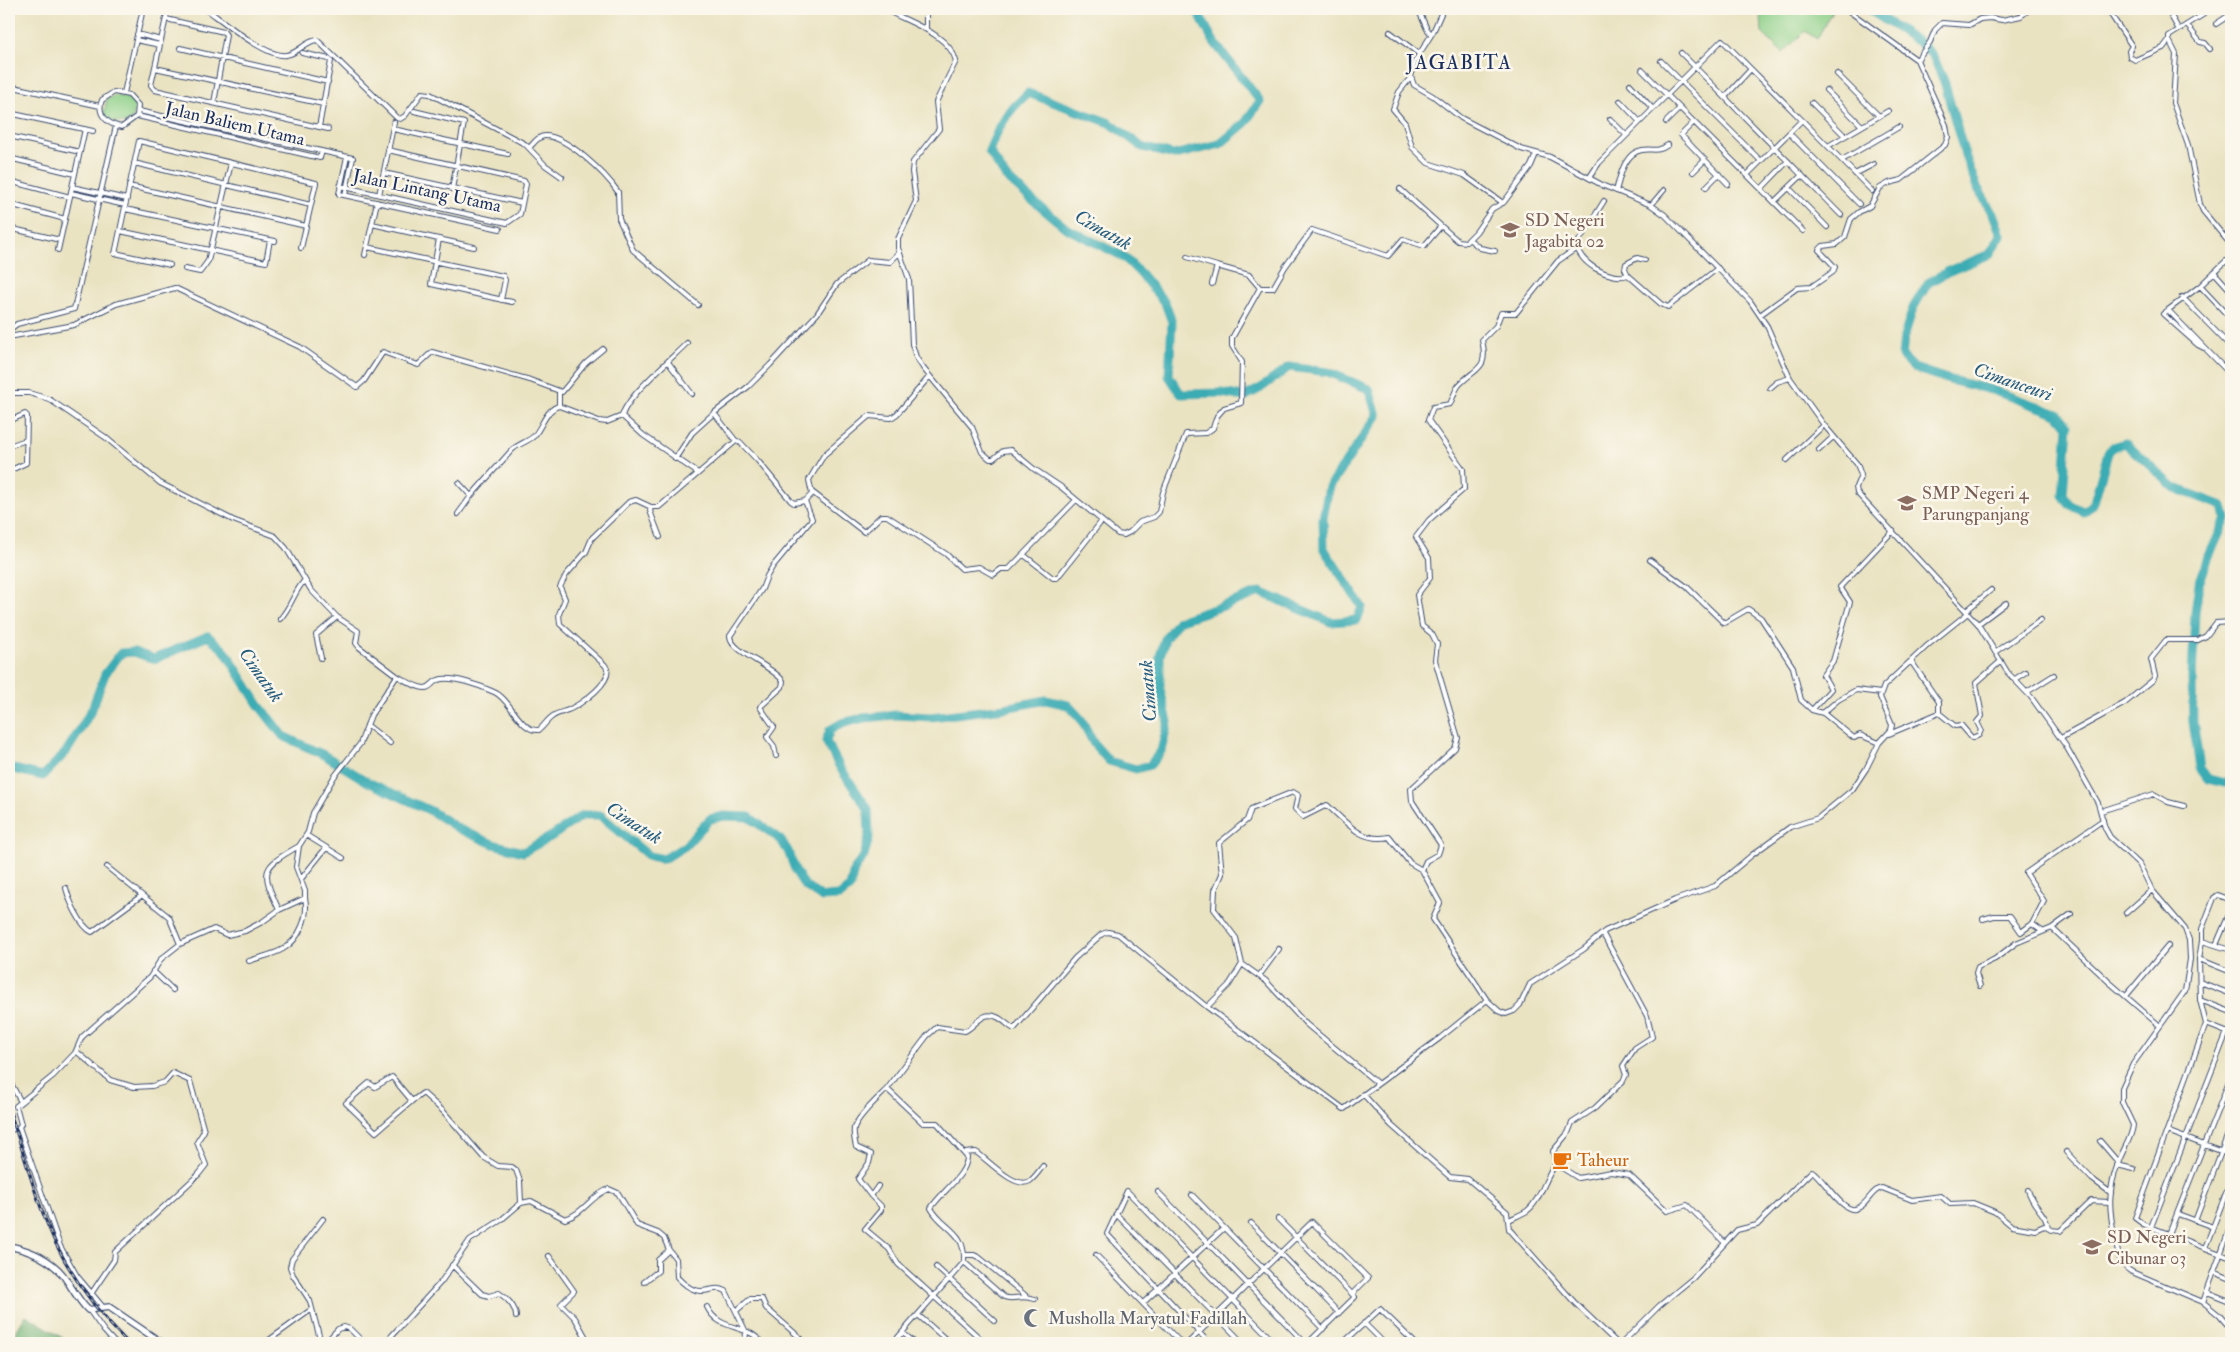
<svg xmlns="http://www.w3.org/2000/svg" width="2240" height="1352" font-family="'IM FELL Double Pica',serif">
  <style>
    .green { fill: #8dd088; stroke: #548073 }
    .forest { fill: #72b274; stroke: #467069 }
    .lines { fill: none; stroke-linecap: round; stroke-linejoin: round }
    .river { stroke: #3aacb4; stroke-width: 9 }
    .minor-casing { stroke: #3a4a6d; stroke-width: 6 }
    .secondary-casing { stroke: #3a4a6d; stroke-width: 8 }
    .minor { stroke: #fff; stroke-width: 4 }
    .secondary { stroke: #fff; stroke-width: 5.5 }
    .rail-casing { stroke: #1b2f5e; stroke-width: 3 }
    .rail { stroke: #fbf7ec; stroke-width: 1; stroke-dasharray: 4; stroke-linecap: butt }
    .labels { text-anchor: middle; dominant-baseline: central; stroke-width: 5; stroke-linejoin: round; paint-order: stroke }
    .street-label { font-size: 18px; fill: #1b2f5e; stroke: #fbf7ec }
    .education-label { font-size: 18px; fill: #785e54; stroke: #fbf7ec; text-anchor: start }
    .food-label { font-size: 18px; fill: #c56008; stroke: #fbf7ec; text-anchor: start }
    .worship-label { font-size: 18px; fill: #5b616d; stroke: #fbf7ec; text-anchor: start }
    .water-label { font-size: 19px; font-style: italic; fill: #265b7c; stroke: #fbf7ec }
    .quarter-label { font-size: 20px; letter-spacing: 1px; fill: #1b2f5e; stroke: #fbf7ec }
  </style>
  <rect width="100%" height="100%" fill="#fbf7ec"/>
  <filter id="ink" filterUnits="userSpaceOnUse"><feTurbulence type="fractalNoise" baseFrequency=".02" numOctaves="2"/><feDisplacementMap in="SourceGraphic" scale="10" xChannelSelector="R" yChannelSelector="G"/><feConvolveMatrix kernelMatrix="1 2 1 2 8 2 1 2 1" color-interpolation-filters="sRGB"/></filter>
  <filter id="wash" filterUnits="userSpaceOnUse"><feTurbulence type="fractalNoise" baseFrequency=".0096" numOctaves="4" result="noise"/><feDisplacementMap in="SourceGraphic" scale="20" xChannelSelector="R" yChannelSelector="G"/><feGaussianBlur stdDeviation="1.12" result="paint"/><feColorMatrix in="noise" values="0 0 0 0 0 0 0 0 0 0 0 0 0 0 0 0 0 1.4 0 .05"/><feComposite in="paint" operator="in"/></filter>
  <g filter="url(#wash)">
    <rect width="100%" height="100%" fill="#eae3c2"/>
    <path class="green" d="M1756,9h77l-16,30 -12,-8 -22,22 -21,-20 -1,-19z
      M116,95l14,4 5,9 -2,10 -8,5 -15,-2 -6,-8 3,-14z"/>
    <path class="forest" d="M26,1315l45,28h-62z"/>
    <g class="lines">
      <path class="river" d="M1868,9l52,34 13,13 11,25 20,71 12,33 18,31 7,19 -11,19 -43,18 -19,11 -15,25 -9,29 -2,19 12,12 36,12 42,10 66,24 10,12 -5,69 6,9 15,8 10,-10 14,-49 4,-6 13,-4 50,45 48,18 3,13 -17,37 -10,28 -4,29 -3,65 1,44 7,46 8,11 17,4 6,-4
        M9,768l34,8 23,-24 14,-22 12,-21 13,-35 16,-21 13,-1 20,7 54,-23 17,15 33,53 25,32 41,19 44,27 63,29 28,18 34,15 30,8 29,-16 31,-21h17l49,41 15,3 21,-13 25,-27 14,-3 25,1 31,22 8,12 8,21 9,14 16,11 18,-1 11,-9 4,-17 10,-14 5,-19 -1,-28 -27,-40 -15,-28 4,-11 12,-7 22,-5 32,-3 35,2 74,-9 41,-8 22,5 13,14 13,25 15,17 27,8 14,-4 11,-14 7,-29 -8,-33v-33l5,-17 13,-18 45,-15 37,-14 71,30 26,-2 5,-13 -38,-58 -1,-31 6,-31 48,-71 -8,-27 -41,-17 -39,-5 -28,21 -17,9 -22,-4 -41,1 -12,-18 3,-54 -7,-19 -25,-30 -16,-16 -58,-29 -34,-28 -27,-24 -16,-25c10,-26 19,-40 39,-58l82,30 32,24 32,8 46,-11 25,-21 15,-22 -46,-59 -18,-33"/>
    </g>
  </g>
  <g filter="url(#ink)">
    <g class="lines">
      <g class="minor-casing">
        <path id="minor" d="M168,9l-17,76 4,5 173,39
          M206,9c17,12 61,49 80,46 12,-1 19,-14 31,-15l80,78 3,1 5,-3 17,-23 8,1 95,50 20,21 17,12
          M885,9c21,13 64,24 71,52l-20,41 3,27 -26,33 -1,10 4,29 -18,38v9l11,31 3,65 4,13 7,11 49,59 10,25 8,7h3l10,-8 8,-1 23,19 27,18 57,47 6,1 6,-3 10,-10 14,-5 5,-5 4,-20 23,-58 20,-1 7,-5 4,-12 7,-8 17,-5 1,-41 -10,-16v-8l28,-50h13l12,-21 27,-37 76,26 15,-17 21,7 17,-20 17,15 8,1 10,-10 16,-23 12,-7 27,-36 5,-12
          M926,9v19
          M1418,9l9,20 4,5
          M1443,9l-10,23 -18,29 -4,16 3,8 19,11 28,22 60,31 29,8 54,29 47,19 14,10 85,86 17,25 23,52 34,47 33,39 4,11 -5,12 1,6 121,131 30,49 23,24 35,49 32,57 7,25 5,9 29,27 13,26 33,39 4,11 1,19 -5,32 -52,73 -11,24v14l11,23c-1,13 -10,24 -14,36 -12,30 -10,49 -4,79 4,14 3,24 17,32l71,30 16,13 12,14
          M1846,9l71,51
          M2107,9l25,37 -3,5 1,6 5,3 28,-12 6,-8
          M2167,9l12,21
          M2207,9l-3,5 -35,22v4l7,14 -3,49 15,42 12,59 3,7 28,34
          M166,19l58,13 2,3 -12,68
          M2216,24l15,-10
          M2187,25l13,17 5,1 5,6
          M1390,32l28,21
          M137,34l24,6
          M136,40l24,5
          M180,48l148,34
          M302,53l27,6 2,2 -12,66
          M1681,53l14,14 27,-27 80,80
          M1661,61l100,100
          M155,68l168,36
          M1642,70l161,161
          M1837,74l42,42
          M1411,77l-12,15 -6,17 12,14 7,24 16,16 36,12 39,28
          M1630,84l23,25
          M9,86l91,20
          M1826,90l36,36
          M114,92l15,3 9,10 -1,11 -15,11c-13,-2 -26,-12 -20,-27z
          M124,93l19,-84
          M1725,97l26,-28
          M1620,101l20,21
          M1812,103l33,33
          M139,111l214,47 -8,37
          M414,111l50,12 -12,66
          M9,113l84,18
          M137,116l183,42 2,-7
          M1610,119l16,16
          M1666,122l14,-14
          M1694,122l-13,13 47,49
          M9,127l3,-13
          M393,129l115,25
          M1789,133l70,71
          M9,136l71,16
          M1828,146l60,-35
          M530,147c4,-4 8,-11 15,-11 22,0 61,38 73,56l1,27 14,31 65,55
          M347,157l-8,37 161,35
          M9,158l66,16
          M1842,160l57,-33
          M134,163l177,42
          M1693,172l12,-12
          M384,173l138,30
          M1855,174l19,-10
          M1747,175l55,-55 70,71
          M1589,178l10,-15 96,-96 146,148
          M9,181l61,16
          M129,186l177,40
          M340,186l167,37 13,-9 6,-30 -2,-3 -136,-31
          M72,187l55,12
          M1706,187l13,-13
          M1789,188l38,39
          M1400,189l41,37
          M1761,189l27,-28
          M1616,191c4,-14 8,-38 26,-41 12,-2 14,3 26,-5
          M71,193l54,12
          M379,195l15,-73
          M1604,201l-27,43c0,19 34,37 51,31l33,29 7,3 50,-39
          M1774,202l28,-27
          M9,204l56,15
          M1651,205l13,-15
          M125,209l150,32
          M372,224l102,23
          M9,228l51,12
          M120,231l146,31 4,-22
          M439,239l-8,45 81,18
          M1470,240l10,8 15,3
          M367,247l136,29 2,4 -4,20
          M58,250l27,-121
          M115,253l55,12
          M115,254l24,-113 177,42 -15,65
          M365,255l12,-53
          M1187,257l30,9
          M2231,262l-5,-1 -26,25 -32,24 63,65
          M185,269l15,3 8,-11 23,-98
          M2214,272l17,19
          M1628,275l-3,-6 1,-5 11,-6 8,2
          M1212,284l5,-18 32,9 11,13
          M2200,286l31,33
          M2182,297l49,50
          M2168,310l-5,4 35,31 6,3
          M1760,315l37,-27 14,-1 22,-15 2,-5 -16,-17 4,-4 14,-2 8,-7 6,-18 8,-7 11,-6 10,-18 9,-5 12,-3 44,-35 3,-8 -2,-12 -29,-65 13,-18 5,-12 7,-7 27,2 11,-6 10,-1 12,2 19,-4 9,-7
          M9,330l8,-6 57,-15 42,-183
          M9,337l65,-12 42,-21 59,-16 125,59 57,40 7,-6 19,-29 35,13 14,-13 98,28 32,12 24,-29 17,-14
          M687,343c-16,16 -60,53 -65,73l21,19 55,38
          M668,362l24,32
          M1770,388l7,-6 13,-4
          M9,393h20l20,6 56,38 55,46 73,37 42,16 11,12 25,42 26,27 21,14 -2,12 3,4 38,29
          M559,406v-13
          M714,413l22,28
          M9,421l16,-7 2,2 -1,47 -17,8
          M9,446l17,-6
          M1819,450l14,-13
          M675,459l17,-26 22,-20 35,-27 21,-21 47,-51 20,-30 31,-24 22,2 10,-10
          M1787,460l37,-35
          M459,483l12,13
          M812,492l52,40 17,-16h6l59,38 16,15 17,-2 14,8 8,-6h8l67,-69
          M651,507l-1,4 10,26
          M458,514l13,-18 40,-45c6,-7 17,-9 23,-15 8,-9 12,-27 25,-30l40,15 8,1 15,-6
          M1024,555l29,23h4l44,-56
          M1650,560l37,27 37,36 24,-14 13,9 32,49 8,33 11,10 11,3 31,25 6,-3 19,8
          M1966,611l25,-21
          M280,619c11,-12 14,-27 24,-38
          M1978,624l28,-21
          M1995,652l46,-32
          M321,658l-5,-23 21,-18
          M2015,679l11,-7
          M2027,692l27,-17
          M1812,710l19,-21 -8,-14 10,-14 17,-59 -10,-15 53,-56
          M1823,713l15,-13 18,-10 25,3
          M1939,713l16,13 6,-1 11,13 7,-3 2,-5 -4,-8 5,-6 -6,-33 25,-22
          M367,725l23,18
          M1889,734l50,-21v-11l-28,-41
          M2061,738l64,-35 28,-23 2,-4 -4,-17 15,-19h32l8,-4 10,-13 15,-1
          M776,756l-2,-10 -7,-9 7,-10 -14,-20 22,-20 1,-6c-10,-15 -52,-29 -53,-45l32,-47 5,-13 6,-10 39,-47 -7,-18
          M2101,811l53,-17 14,8 16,4
          M306,835l37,23
          M107,867l62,50 11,27
          M301,879l25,-31
          M66,888c3,12 14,38 26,44l49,-36
          M2231,900l-13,-5 -4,3 -12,31v12l-3,18 1,41 6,24 25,10
          M279,910c-18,-39 -19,-42 20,-64
          M2126,913l26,-23
          M1983,919l11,-3h16l11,16 11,-8 10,7
          M2032,924l12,-23 -18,-28 77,-53
          M2052,928l19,-14
          M1603,934l44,82 5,21 -17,11 -12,18 3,9 -3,6 -28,27 -23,15 -4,10 -15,18 3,13 22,14 33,-6 18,3 38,36 20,-6 38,38
          M2202,941l29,9
          M2216,945l15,-35
          M2199,959l32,13
          M249,961c11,-4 24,-6 34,-12 17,-10 26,-33 22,-51
          M153,971l20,19
          M1259,976l20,-27
          M2200,982l31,12
          M1980,986l-4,-13 2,-6 17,-8 21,-16 36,-15 56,53 52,45
          M2126,996l42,-50
          M1487,1000l-54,-81 7,-16 -18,-33 4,-9 12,-7 3,-9 -29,-44 -1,-12 44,-41 3,-10 -23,-78 2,-16 -5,-10 -10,-8 -5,-31 13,-17 -1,-20 -13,-21 13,-17 35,-31 -1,-20 -35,-49 5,-13 17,-3c3,-6 5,-14 9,-19 17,-18 30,-15 23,-45l14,-14 5,-13h15l42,-52 19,-13
          M2200,1000l31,12
          M1207,1007l22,-22 13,-21
          M2206,1024l-71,194 8,6 88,34
          M76,1051l34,29 24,7 18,-1 13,-4 8,-9 17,8 14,50 -7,11 9,23 -7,9 -84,78 -1,8 -23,34
          M9,1080l12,22
          M1377,1083l-71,-59 -40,-43 -24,-17 -6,-26 -22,-29 1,-19 7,-16 -3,-31 28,-23 4,-11 42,-17 5,3 -3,14 8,8 24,-12c20,18 34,38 62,32l21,26 12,7
          M1363,1094l28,31 59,52 18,2 39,33 2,17 66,74 42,40
          M412,1101l-36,31 -30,-29 23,-20 6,4 17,-10 20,24 11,-8 20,18 40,46 15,9 14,1 4,3 4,11 1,22
          M9,1131l10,-4
          M2167,1131l64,24
          M2100,1141l18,21
          M2066,1152l26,27 19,14
          M965,1153l11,-1c12,8 39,38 54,29 5,-4 9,-10 13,-15
          M2117,1165l17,4
          M878,1186l-7,10 10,10v4l-16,19 24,20 9,15 84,76
          M2028,1190c5,18 18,22 20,38
          M1158,1192l147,151
          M1192,1195l131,134
          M871,1196l-13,-17 11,-16 2,-9 -15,-7c-1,-5 -3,-13 -2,-19 4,-12 24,-30 33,-39
          M1116,1214l127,129
          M2178,1214l35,13
          M1278,1219l77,78 -47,46
          M1509,1220c6,-3 13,-6 18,-9 14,-11 18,-34 29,-47
          M2195,1221l36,-95
          M1251,1223l88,90
          M2151,1227l76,-195
          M2169,1234l62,-158
          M2205,1248l26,-68
          M965,1255h9l6,3 45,37
          M1096,1255l85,88
          M549,1256l25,35 -13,13 14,14 14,25
          M964,1262l40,35c10,4 16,-3 31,2
          M452,1265l30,29 7,2 10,-3c8,5 17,14 17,24
          M936,1267l59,54
          M2214,1272l17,7
          M644,1282l14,-11v-11l11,-10
          M2207,1292l20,8
          M2203,1302l28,-77
          M1143,1303l81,-75
          M103,1307l-26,-31 -17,-30 -41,-119 2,-3 -5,-18 37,-30 22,-23 7,-16 68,-60 11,-18 19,-15 34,-15 13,6 18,-4 17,-9 17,-12 26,-12v-7l-9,-24 3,-21 9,-14 5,-19 21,-36 26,-33 11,-29 26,-39c8,4 19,12 28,12 6,0 7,-6 13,-8 13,-5 43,6 56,12 16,6 26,40 45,38 5,-4 8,-10 14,-14 4,-3 10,-4 15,-6 12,-5 49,-30 37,-45l-45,-41 -1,-10 6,-15 -5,-12 6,-12 20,-23 6,-14 37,-36 7,-2 15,7h8l77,-66 4,1 18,19 33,40 3,2 11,-2 7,-7 -3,-14 15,-25 45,-39 22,2 6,-4 32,-37
          M707,1307c9,19 26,18 43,26 5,2 9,7 13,10
          M89,1310l15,21 11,12
          M736,1311l14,-12h12l4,9 40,35
          M918,1315l32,28
          M1364,1323l20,20
          M903,1333l12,10
          M265,1343l47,-34
          M321,1343l-11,-42 -17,-26 -3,-8 2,-8 31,-40
          M325,1343l13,-14 6,-2 6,2 14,14
          M385,1343l56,-61 29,-42 31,-20 20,-17 10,-2 34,18c18,-5 27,-24 44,-30l9,4 19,32 21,8 6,5 5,12 7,9 1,18c25,27 34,5 49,14l20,41 -1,11
          M893,1343l71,-81c2,-32 -22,-33 -33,-54 9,-15 36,-33 36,-51l-30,-34h-14l-36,-34 40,-53 10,-9 28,4c11,-5 17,-21 32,-14 7,3 11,9 17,12l61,-71 27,-24 6,-2 10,2 89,73 137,102 96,-71 47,-38 12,11 7,3 8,-3 6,-6 10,-21 54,-35 21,-18 70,-31 40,-14 37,-31 38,-28 28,-9 34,-28 14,-21 13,-26 12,-13 1,-5 -12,-28 4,-11 44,-41 40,-32
          M1188,1343l124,-121 56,56 -16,16
          M1209,1343l-102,-109 20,-43 148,152
          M1343,1343l37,-34 35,34
          M1622,1343l37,-37 34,-28 44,-48 20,-5 55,-54c11,7 30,41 43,38 12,-2 16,-20 27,-21l30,12 29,-4 9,8 23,-1 22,9 17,14 23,4 9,-4 7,4 9,1 31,-30 18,1"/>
      </g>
      <g class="secondary-casing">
        <path id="secondary" d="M9,1246c20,4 40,12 54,29 8,11 15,25 25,35l21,-3 53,36"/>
      </g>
      <use href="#minor" class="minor"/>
      <use href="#secondary" class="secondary"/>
      <g class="rail-casing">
        <path id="rail" d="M9,1109c15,44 26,90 46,133 18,37 44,72 73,101"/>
      </g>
      <use href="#rail" class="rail"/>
    </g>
  </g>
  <defs>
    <g id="school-bare" transform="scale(1.5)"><path d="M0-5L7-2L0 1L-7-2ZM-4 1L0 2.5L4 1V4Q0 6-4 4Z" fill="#8d6e63" stroke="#fbf7ec" stroke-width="2.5" paint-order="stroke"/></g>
    <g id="cafe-bare" transform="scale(1.5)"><path d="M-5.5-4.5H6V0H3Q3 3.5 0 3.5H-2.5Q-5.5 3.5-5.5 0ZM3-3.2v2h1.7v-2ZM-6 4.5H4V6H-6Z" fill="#e8710a" stroke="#fbf7ec" stroke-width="2.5" paint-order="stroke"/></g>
    <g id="mosque-bare" transform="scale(1.5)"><path d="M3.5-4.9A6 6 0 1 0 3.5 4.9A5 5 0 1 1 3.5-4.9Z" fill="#6b7280" stroke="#fbf7ec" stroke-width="2.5" paint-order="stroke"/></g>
  </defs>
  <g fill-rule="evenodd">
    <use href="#school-bare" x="1510" y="230"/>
    <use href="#school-bare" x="1907" y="503"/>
    <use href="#cafe-bare" x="1562" y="1160"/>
    <use href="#school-bare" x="2092" y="1247"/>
    <use href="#mosque-bare" x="1033" y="1318"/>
  </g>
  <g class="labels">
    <g class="street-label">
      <text transform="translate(235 124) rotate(13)">Jalan Baliem Utama</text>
      <text transform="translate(427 191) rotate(12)">Jalan Lintang Utama</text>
    </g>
    <g class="education-label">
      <text x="1525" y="220">SD Negeri<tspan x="1525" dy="21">Jagabita 02</tspan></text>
      <text x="1922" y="493">SMP Negeri 4<tspan x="1922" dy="21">Parungpanjang</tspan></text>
      <text x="2107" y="1237">SD Negeri<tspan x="2107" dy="21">Cibunar 03</tspan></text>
    </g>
    <g class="food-label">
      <text x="1577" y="1160">Taheur</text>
    </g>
    <g class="worship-label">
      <text x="1048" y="1318">Musholla Maryatul Fadillah</text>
    </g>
    <g class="water-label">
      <text transform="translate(1103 230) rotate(30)">Cimatuk</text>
      <text transform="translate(2013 382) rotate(19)">Cimanceuri</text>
      <text transform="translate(261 675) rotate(55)">Cimatuk</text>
      <text transform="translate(1148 691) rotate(-94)">Cimatuk</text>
      <text transform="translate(634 823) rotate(33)">Cimatuk</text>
    </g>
    <g class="quarter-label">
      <text x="1459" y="62">JAGABITA</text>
    </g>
  </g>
  <rect width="2240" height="1352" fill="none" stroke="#fbf7ec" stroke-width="30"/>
</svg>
